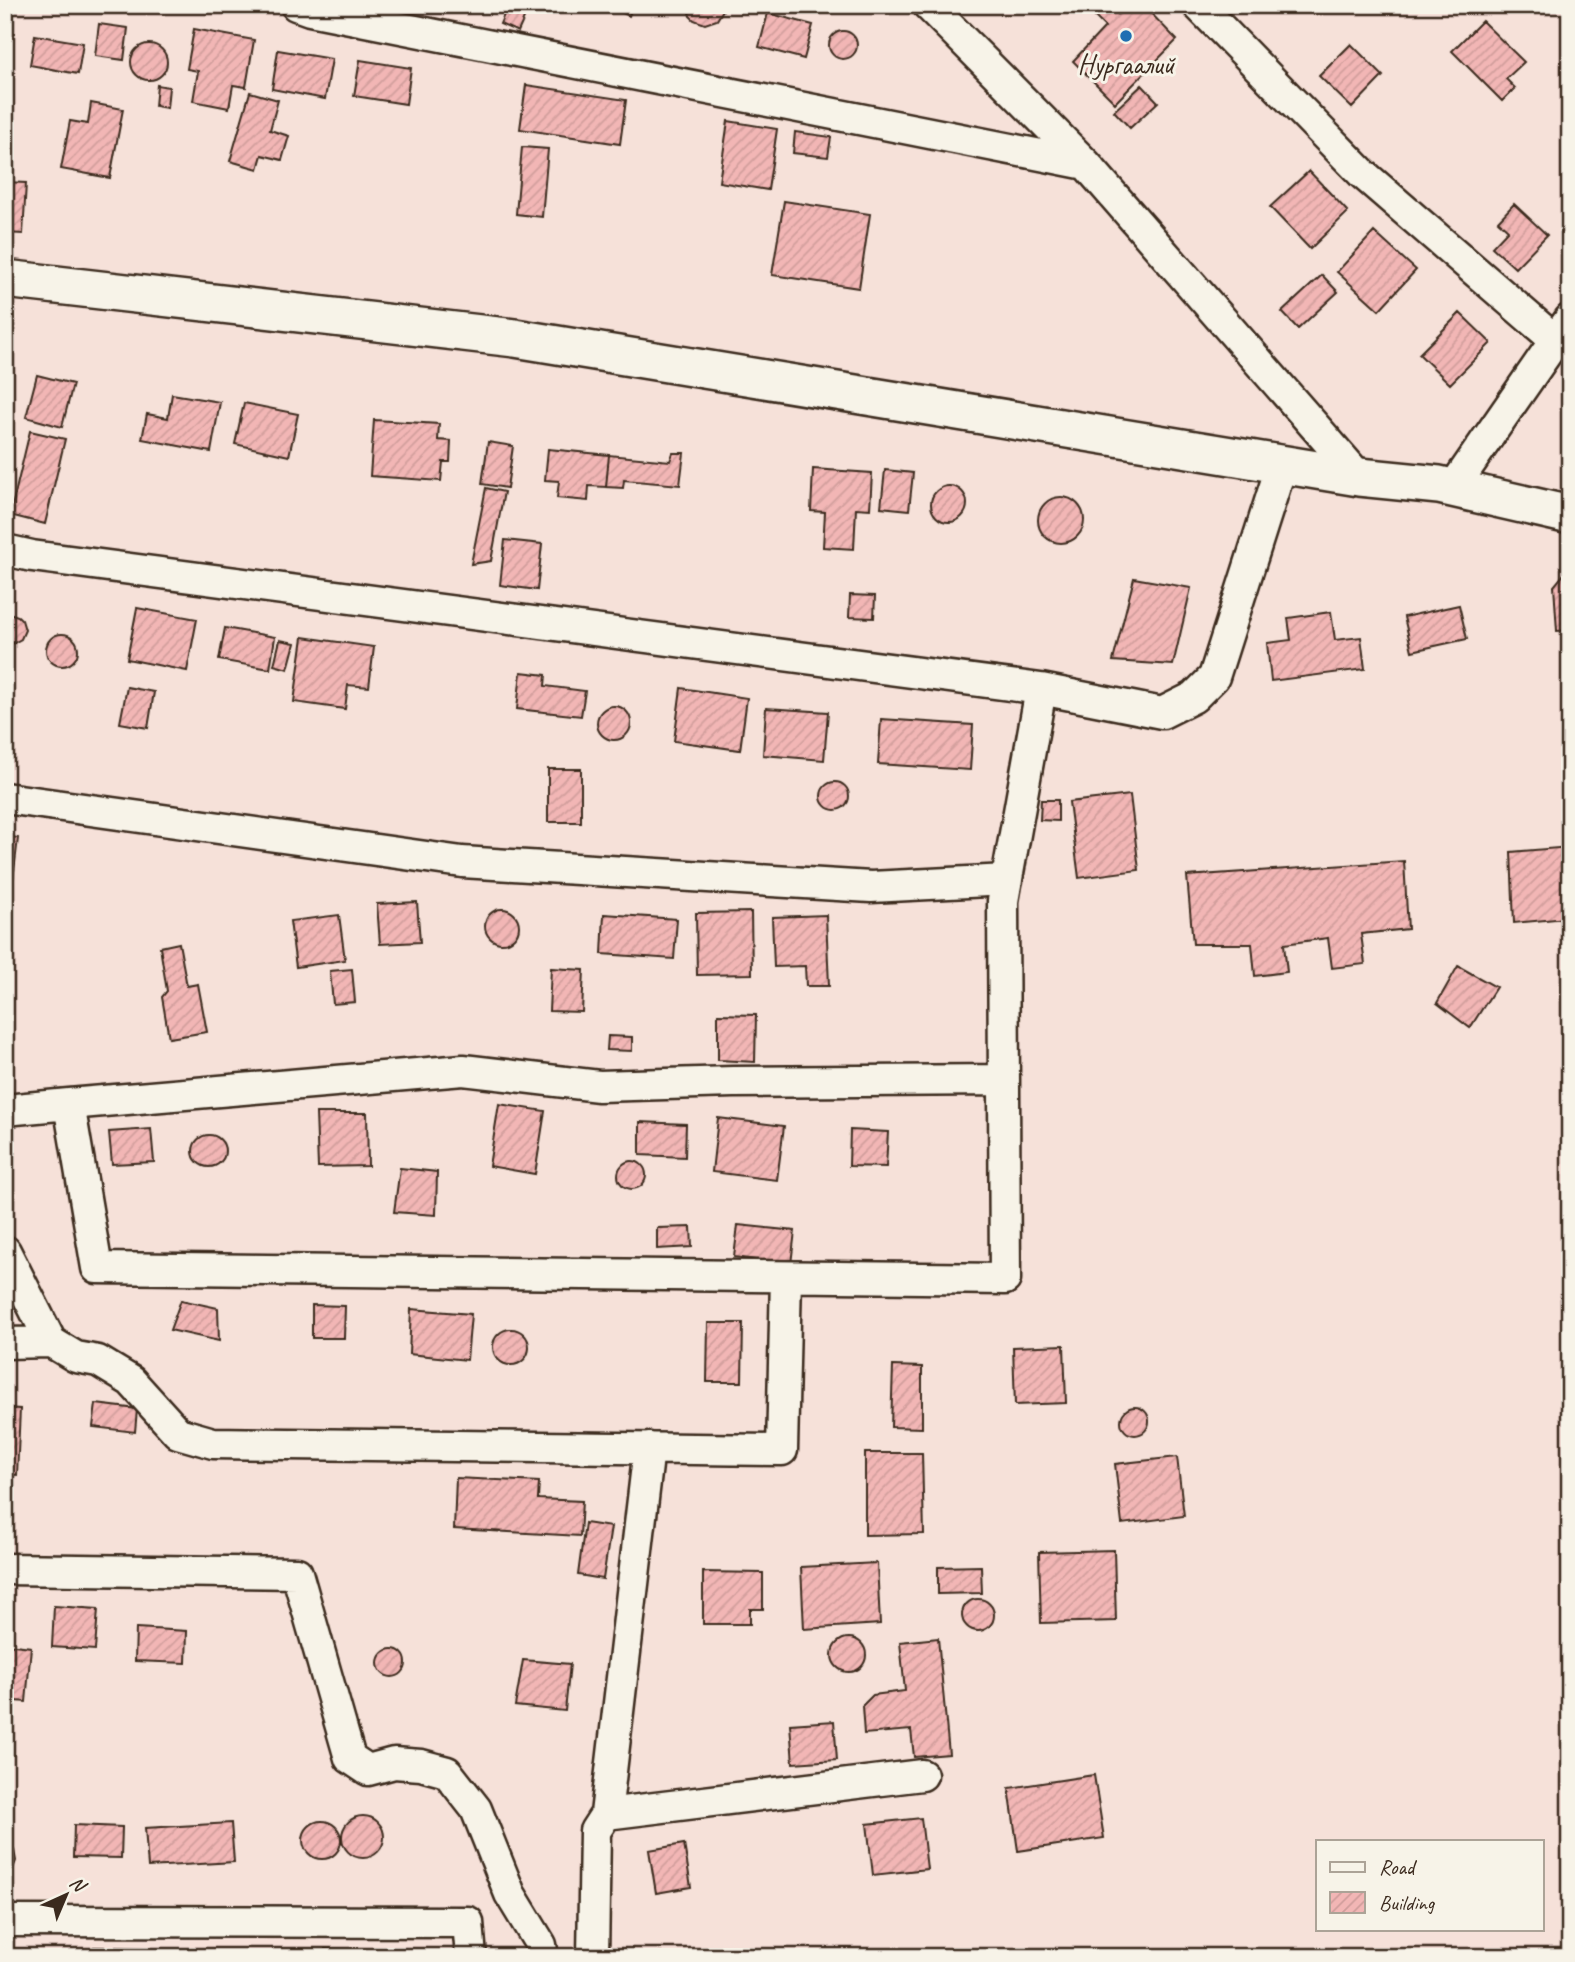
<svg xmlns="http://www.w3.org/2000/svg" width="1575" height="1962" font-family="Caveat,sans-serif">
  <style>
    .building { fill: url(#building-hatch); stroke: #3b2a1e; stroke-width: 2 }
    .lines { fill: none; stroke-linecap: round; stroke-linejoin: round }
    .minor-casing { stroke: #3b2a1e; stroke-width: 35 }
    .tertiary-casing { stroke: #3b2a1e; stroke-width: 42 }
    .minor { stroke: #f7f3e8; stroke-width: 30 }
    .tertiary { stroke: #f7f3e8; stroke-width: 37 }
    .poi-dot { fill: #1f6fb2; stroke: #f7f3e8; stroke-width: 2.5 }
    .labels { text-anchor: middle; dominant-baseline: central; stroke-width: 6; stroke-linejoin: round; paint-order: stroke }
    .poi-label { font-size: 28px; fill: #3b2a1e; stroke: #f7f3e8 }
  </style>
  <defs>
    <pattern id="building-hatch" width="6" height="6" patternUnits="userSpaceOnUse" patternTransform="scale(1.75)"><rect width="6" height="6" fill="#f2b6b5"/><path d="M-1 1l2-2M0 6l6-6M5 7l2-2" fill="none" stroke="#d09d9b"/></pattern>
  </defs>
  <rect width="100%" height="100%" fill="#f6e1d9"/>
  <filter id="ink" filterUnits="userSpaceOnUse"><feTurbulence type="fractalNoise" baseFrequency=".0143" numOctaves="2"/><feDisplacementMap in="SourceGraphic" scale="14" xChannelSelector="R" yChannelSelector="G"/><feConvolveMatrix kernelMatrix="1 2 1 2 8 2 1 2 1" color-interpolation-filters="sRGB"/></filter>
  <g filter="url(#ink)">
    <path class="building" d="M508,5h22l-12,27 -18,-8z
      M605,5h28l-4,11z
      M687,5h36v5l-6,10 -12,4 -11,-4 -4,-4z
      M1105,5h4l9,9 9,-9h16l34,35 -62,63 -42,-42 32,-34 -11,-11z
      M768,13l45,12 -9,34 -45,-12z
      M1482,21l42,41 -18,17 9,9 -13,13 -50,-50z
      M99,24l29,4 -4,32 -29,-4z
      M194,29l60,11 -8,47 -13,-2 -4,23 -36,-7 5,-30 -11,-2z
      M829 45a14 14 0 1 1 28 0a14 14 0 1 1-28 0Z
      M35,35l48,8 -5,31 -48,-9z
      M131 62a18 18 0 1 1 36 0a18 18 0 1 1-36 0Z
      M1351,44l32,32 -31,32 -33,-32z
      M278,50l54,9 -7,40 -53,-10z
      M360,60l51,8 -5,36 -52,-8z
      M157,85l12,2 -2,21 -12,-2z
      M526,85l100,15 -6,44 -100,-15z
      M1142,85l16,17 -28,26 -16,-17z
      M250,92l28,8 -8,30 19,6 -7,24 -20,-5 -4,14 -28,-8z
      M91,103l32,6 -13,69 -49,-9 9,-48 18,3z
      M728,121l49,8 -9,61 -49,-8z
      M795,132l36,5 -3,20 -35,-4z
      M522,147l26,2 -6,68 -26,-3z
      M1309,171l39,41 -38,37 -40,-42z
      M5,182l21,1 -3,51 -18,-1z
      M784,201l86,13 -11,74 -87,-13z
      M1514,204l33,31 -32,33 -23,-21 16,-17 -10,-9z
      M1374,232l42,38 -37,40 -42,-38z
      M1322,275l16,17 -40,37 -16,-17z
      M1460,313l31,30 -41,41 -31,-30z
      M37,375l36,9 -11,43 -36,-10z
      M172,394l48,8 -9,50 -69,-13 5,-25 21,4z
      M244,403l54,11 -9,42 -54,-12z
      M374,420l65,4 -1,16 13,1 -1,21h-7l-2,19 -71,-5z
      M30,431l35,8 -20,85 -35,-9z
      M488,442l25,4 -6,42 -25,-4z
      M548,449l61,6 -3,32 -17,-1 -1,15 -31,-3 2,-17 -14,-1z
      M673,453h11l-4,32 -56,-5 -1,8 -17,-1 3,-32 61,6z
      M813,469l59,4 -2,36 -14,-1 -2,41 -31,-2 2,-35 -14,-1z
      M885,470l28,3 -4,37 -28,-3z
      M931 504a18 18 0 1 1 36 0a18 18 0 1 1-36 0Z
      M486,488l18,4 -13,69 -20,3z
      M1038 520a23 23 0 1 1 46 0a23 23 0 1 1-46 0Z
      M505,540l37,4 -5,46 -37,-5z
      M1569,568l1,62 -13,1 -3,-45z
      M1134,578l57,10 -18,77 -60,-4z
      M850,595l25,1 -1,22 -25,-1z
      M1459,605l8,34 -55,12 -8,-34z
      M137,608l60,11 -10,52 -60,-12z
      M1331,612l4,28 26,-3 4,32 -94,12 -4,-38 24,-3 -3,-22z
      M9,613l9,3 4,4 3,10 -4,9 -9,5 -7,-1v-29z
      M225,628l50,9 -5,32 -51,-9z
      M46 650a16 16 0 1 1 32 0a16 16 0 1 1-32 0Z
      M303,637l71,10 -5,40 -21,-2 -3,24 -51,-7z
      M280,640l15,3 -7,26 -14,-4z
      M521,672l25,3 -1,11 40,5 -4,25 -64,-7z
      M127,687l27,5 -6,36 -28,-5z
      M681,688l66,10 -7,52 -66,-9z
      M597 723a17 17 0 1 1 34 0a17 17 0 1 1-34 0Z
      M766,708l62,4 -4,48 -61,-5z
      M881,719l92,6 -3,45 -92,-6z
      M548,769h33v53h-33z
      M821 796a14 14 0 1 1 28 0a14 14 0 1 1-28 0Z
      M1130,795l9,75 -60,8 -10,-76z
      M1041,800h17v21l-18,-1z
      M5,836l13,2 -6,50 -7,-1z
      M1570,847v100h-1l-3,-29 -52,5 -3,-71z
      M1404,861l4,68 -47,5 4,30 -33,4 -4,-30 -44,6 3,28 -32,4 -3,-32h-59l-6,-68z
      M417,902l3,40 -40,2 -3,-40z
      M485 926a17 17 0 1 1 34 0a17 17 0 1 1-34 0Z
      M751,912l1,62 -55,1 -1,-62z
      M604,914l73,5 -3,40 -72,-5z
      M339,915l6,45 -49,7 -6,-46z
      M826,915l3,71h-23l-1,-20 -31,1 -2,-50z
      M179,943l8,43 11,-2 9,48 -38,6 -7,-41 5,-6 -7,-44z
      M1458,966l38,21 -26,41 -33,-25z
      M551,968l33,2 -2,42 -33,-1z
      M352,969l3,33 -22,2 -3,-33z
      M718,1014l38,1 -1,47 -37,-2z
      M608,1036l24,1v14l-25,-1z
      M499,1104l46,7 -10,63 -46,-8z
      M316,1113h51l1,53 -50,1z
      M718,1118l66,8 -7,54 -65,-8z
      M640,1122l46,2 -1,33 -45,-2z
      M151,1129l3,33 -42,2 -3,-32z
      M850,1130l38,2 -2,35 -37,-1z
      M193 1151a16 16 0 1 1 32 0a16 16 0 1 1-32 0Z
      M618 1175a14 14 0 1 1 28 0a14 14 0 1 1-28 0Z
      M400,1168l37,4 -1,43 -42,-3z
      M738,1225l57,6 -4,33 -57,-7z
      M691,1227l1,20 -35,2v-21z
      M181,1300l37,8 1,33 -49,-11z
      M312,1305l33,1 -1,32h-32z
      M411,1309l60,5 -4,46 -58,-6z
      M708,1323h35l-1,59h-35z
      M493 1347a18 18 0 1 1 36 0a18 18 0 1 1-36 0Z
      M1064,1345l2,58 -51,2 -2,-58z
      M893,1366l29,1v61l-31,-1z
      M96,1404l41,5 -2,23 -42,-5z
      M1121 1421a14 14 0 1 1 28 0a14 14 0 1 1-28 0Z
      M5,1408l15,1 -3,66 -12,-1z
      M865,1453h57l2,81 -59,1z
      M1177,1457l7,59 -62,8 -7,-60z
      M456,1478l83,4 -1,17 44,2 -2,35 -126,-7z
      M585,1523l26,4 -8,52 -25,-4z
      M1114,1550l2,71 -75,2 -2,-71z
      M877,1563l3,61 -76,5 -3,-62z
      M981,1566l1,27 -44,1v-27z
      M703,1572l60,1v36h-13v15h-47z
      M962 1615a16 16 0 1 1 32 0a16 16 0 1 1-32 0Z
      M54,1606l44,3 -3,41 -43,-3z
      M136,1628l51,3 -1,32 -51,-2z
      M832 1655a17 17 0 1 1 34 0a17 17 0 1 1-34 0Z
      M938,1638l11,116 -35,3 -3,-27 -47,4 -2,-28 11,-11 32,-4 -5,-49z
      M5,1644l26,3 -5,55 -21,-2z
      M378 1663a14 14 0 1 1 28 0a14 14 0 1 1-28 0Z
      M523,1660l47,4 -5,47 -50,-5z
      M834,1721l3,39 -44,3 -3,-39z
      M1094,1775l10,63 -86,13 -9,-63z
      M342 1837a21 21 0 1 1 42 0a21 21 0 1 1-42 0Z
      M921,1818l6,51 -54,6 -6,-51z
      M303 1840a19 19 0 1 1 38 0a19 19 0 1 1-38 0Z
      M231,1823l3,39 -86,5 -3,-39z
      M74,1825l48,2 -1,31 -48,-1z
      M5,1843l9,7 2,11 -4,10 -7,4z
      M684,1844l7,43 -35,6 -7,-43z
      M94,1947l50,1v9h-50z
      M5,1949h20v8h-20z
      M325,1949l36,1 -1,7h-35z
      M661,1953l1,4h-28z"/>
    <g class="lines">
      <g class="minor-casing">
        <path id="minor" d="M296,5l14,5 776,154
          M928,5l158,159 273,313
          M1198,5l165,169 192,166
          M1453,488l117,-169
          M5,550l27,6 1009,133 121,24 32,-16 20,-20 68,-213
          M5,798l457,64 409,25 136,-7
          M69,1104l394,-34 136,16 134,-4 271,-2
          M5,1110l64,-6 28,164 908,11 -2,-378 38,-212
          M5,1251l46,91 25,15 22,4 33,20 47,52 35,10 569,7 4,-173
          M5,1343l46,-1
          M5,1569l292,4 53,185 18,12 26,-7 27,2 26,7 29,37 34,85 31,51 2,12
          M606,1814l316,-39
          M5,1921l463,1 3,35
          M593,1957l2,-126 11,-17 43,-366"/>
      </g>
      <g class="tertiary-casing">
        <path id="tertiary" d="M5,279l510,59 844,139 80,8 131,30"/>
      </g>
      <use href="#minor" class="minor"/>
      <use href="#tertiary" class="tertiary"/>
    </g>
  </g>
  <circle class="poi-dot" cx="1126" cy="36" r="7"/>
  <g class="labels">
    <g class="poi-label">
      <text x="1126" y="64">Нургаалий</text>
    </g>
  </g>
  <rect width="1575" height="1962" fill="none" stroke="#f7f3e8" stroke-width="28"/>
  <rect x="14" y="14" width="1547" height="1934" fill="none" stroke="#3b2a1e" stroke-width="2.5" filter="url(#ink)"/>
  <rect x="1316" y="1840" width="228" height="91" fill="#f7f3e8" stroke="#aca397" stroke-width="2"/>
  <rect x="1330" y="1862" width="35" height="10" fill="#f7f3e8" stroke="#aca397" stroke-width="2"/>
  <text x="1379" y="1874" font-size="21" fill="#3b2a1e">Road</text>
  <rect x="1330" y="1892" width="35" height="21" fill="url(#building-hatch)" stroke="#aca397" stroke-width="2"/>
  <text x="1379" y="1910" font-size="21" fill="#3b2a1e">Building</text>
  <g transform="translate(66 1895) rotate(44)" stroke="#f7f3e8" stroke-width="5" paint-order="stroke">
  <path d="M0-5L12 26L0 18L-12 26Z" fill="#3b2a1e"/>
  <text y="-10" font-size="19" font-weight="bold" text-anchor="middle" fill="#3b2a1e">N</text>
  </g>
</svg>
